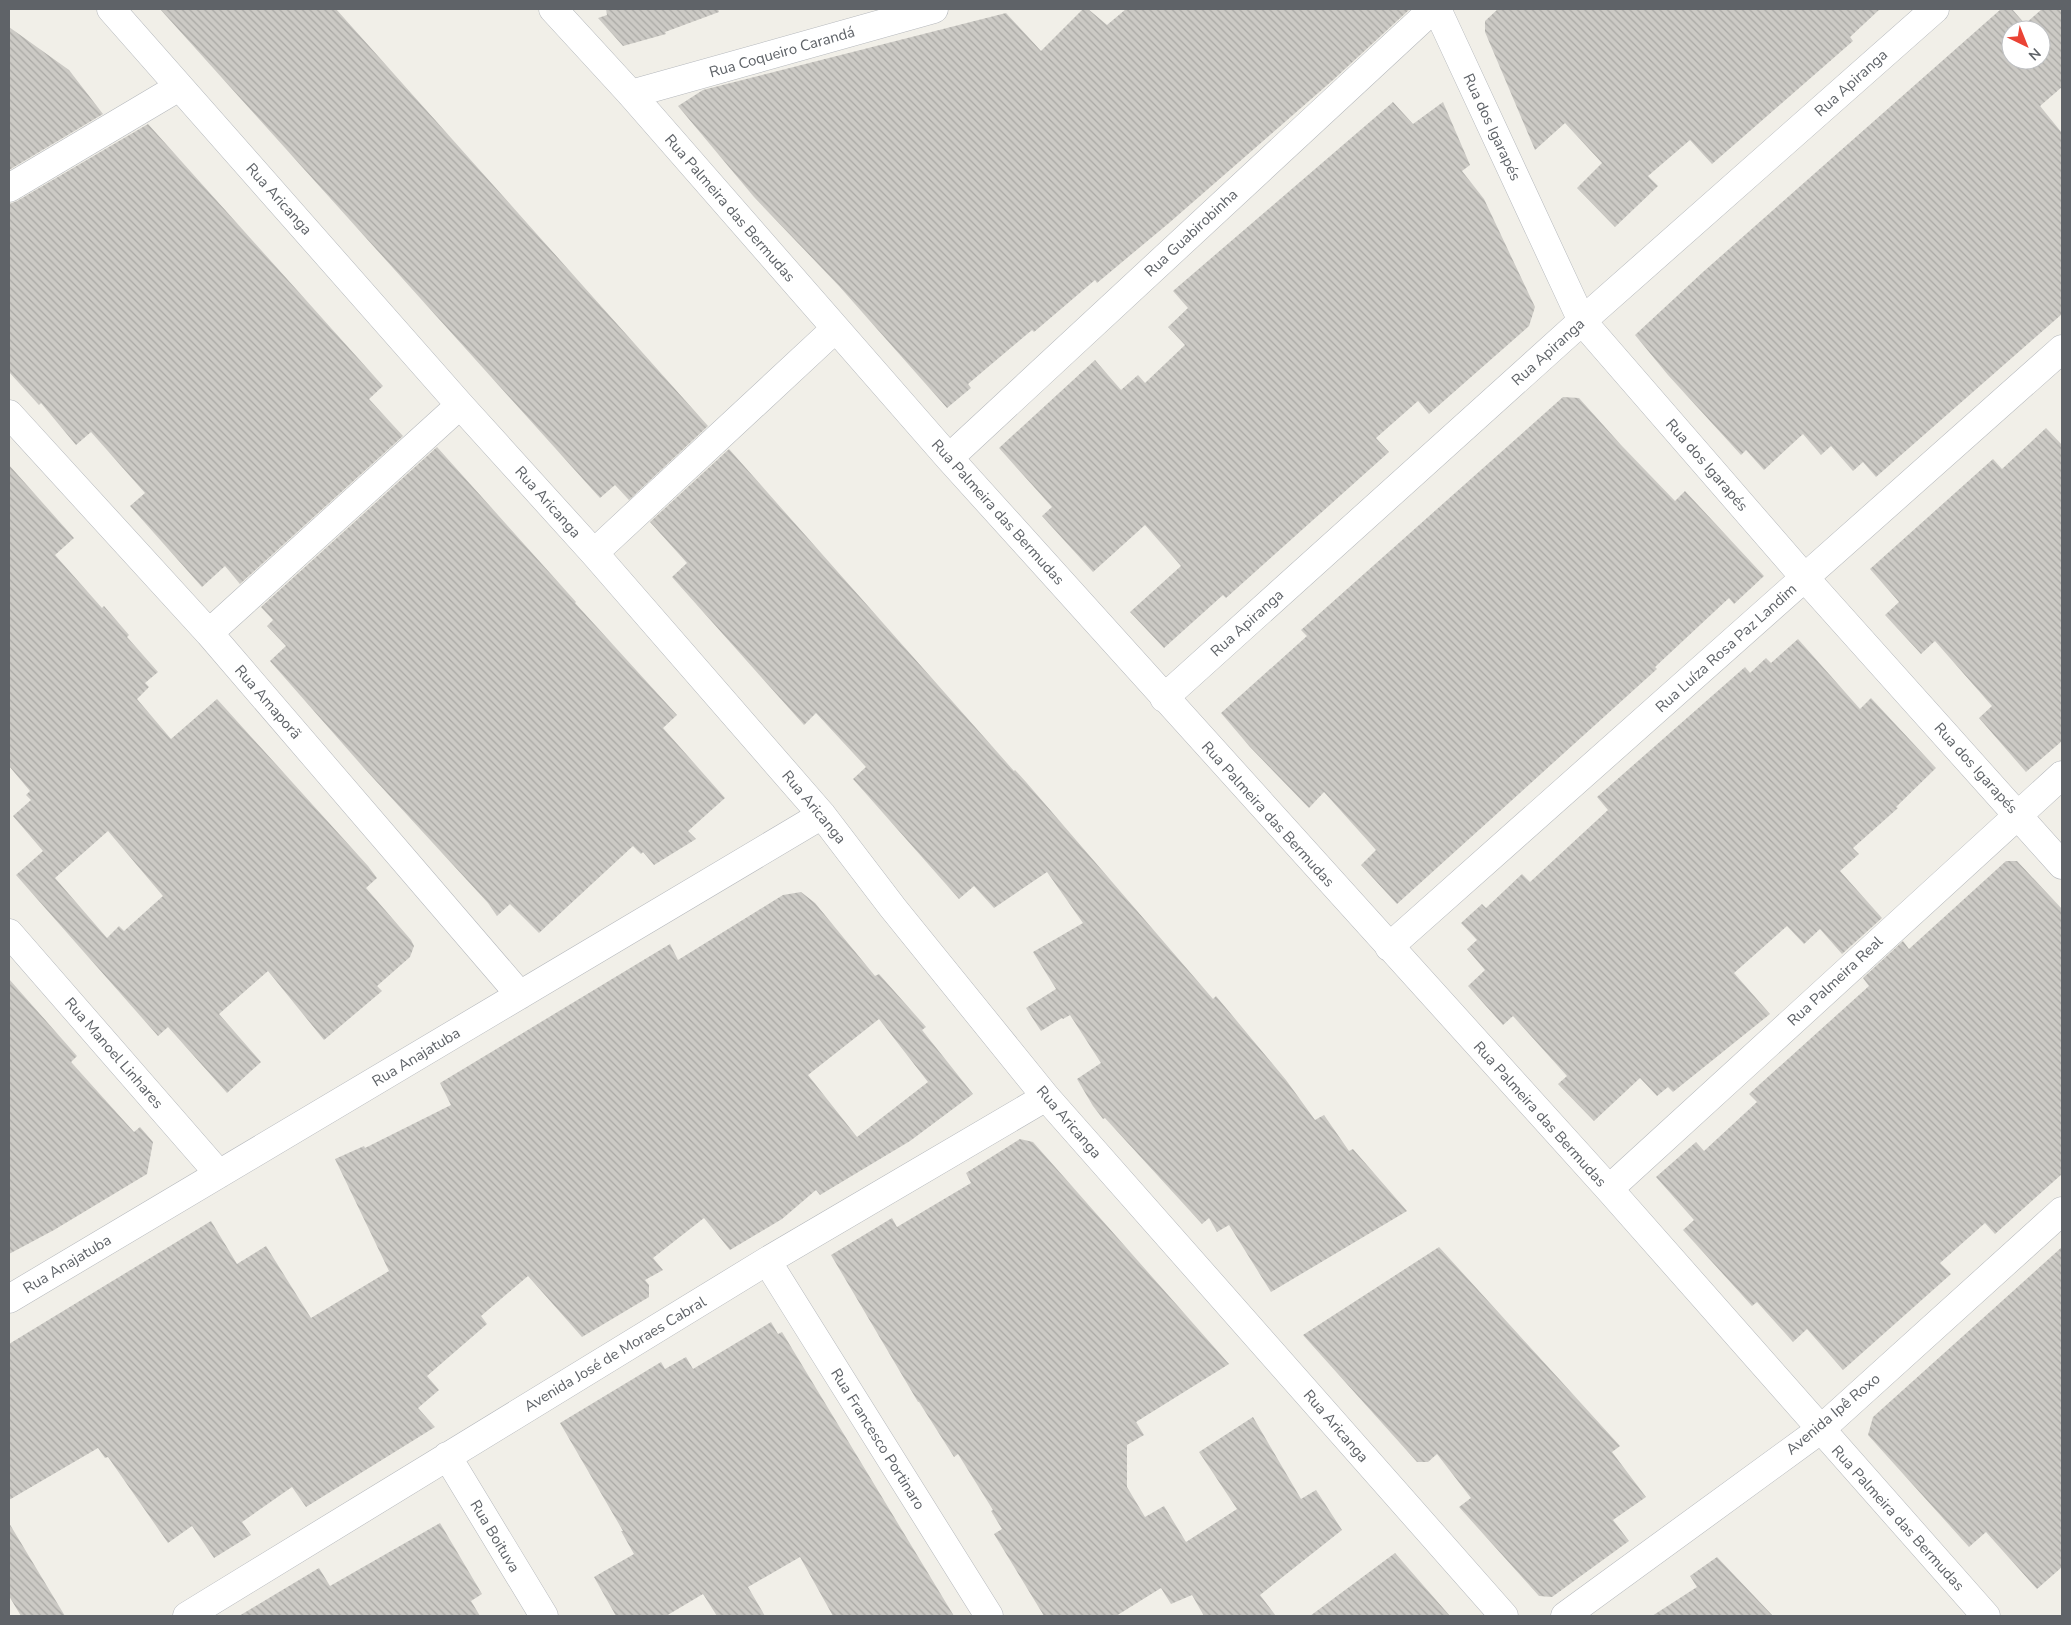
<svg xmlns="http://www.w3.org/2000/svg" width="2071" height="1625" font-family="'Nunito Sans',sans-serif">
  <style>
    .building { fill: url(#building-back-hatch); fill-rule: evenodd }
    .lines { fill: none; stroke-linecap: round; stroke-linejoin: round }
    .minor-casing { stroke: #b5b8bc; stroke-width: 29 }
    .minor { stroke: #fff; stroke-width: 28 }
    .labels { text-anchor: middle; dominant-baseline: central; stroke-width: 4.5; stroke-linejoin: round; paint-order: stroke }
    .street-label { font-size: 15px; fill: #5f6368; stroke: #fff }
  </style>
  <defs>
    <pattern id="building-back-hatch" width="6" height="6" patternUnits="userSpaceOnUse" patternTransform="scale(1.25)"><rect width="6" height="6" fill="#cccac5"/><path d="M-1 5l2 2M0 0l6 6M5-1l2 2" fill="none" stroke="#a9a8a4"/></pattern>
  </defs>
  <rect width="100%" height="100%" fill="#f1efe8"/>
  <path class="building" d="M160,9h176l372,417 -79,74 -14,-15 -15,13z
    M606,9h112l1,3 -54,20 1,2 -43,12 -25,-28 9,-3z
    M1083,9h5l19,16 19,-16h284l-77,71 -164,143 -72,60 -2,-3 -61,52 -2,-2 -64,54 3,4 -24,20 -108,-122 -85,-89 -76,-91 25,-16 303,-77 35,38z
    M1498,9h382l-30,28 3,4 -141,123 -22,-24 -42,36 10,10 -43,41 -38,-39 25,-25 -37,-40 -30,27 -50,-118v-11z
    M2001,9h11l13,15 17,-15h20v78l-22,19 22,27v181l-186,163 -13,-15 -10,9 -22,-25 -10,9 -18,-21 -39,36 -18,-20 -5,5 -73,-80 -33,-40 68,-63zM2011,30h30v30h-30z
    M9,27l60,43 34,44 -94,56z
    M1393,102l20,22 30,-22 27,63 -8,6 22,28 51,108 -6,19 -100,88 -11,-13 -42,37 13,14 -163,146 -3,-3 -59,53 -34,-36 51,-46 -36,-41 -52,47 -51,-56 10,-9 -53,-59 96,-88 26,30 17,-15 7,8 40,-38 -17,-18 20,-19 -15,-17z
    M148,124l235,262 -14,13 34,37 -163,148 -15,-18 -23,21 -72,-81 15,-13 -54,-61 -15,13 -35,-42 -2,2 -30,-33v-168l8,-3z
    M1563,397l16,1 42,47 54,56 10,-10 79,85 -30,28 -5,-6 -74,69 2,2 -260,235 -36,-39 15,-15 -52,-58 -15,16 -59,-61 -29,-34 86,-77 -6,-6z
    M2046,428l16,17v296l-36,31 -47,-54 13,-12 -57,-65 -14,13 -36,-39 14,-13 -29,-33 123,-110 9,10z
    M437,447l139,155 -1,1 102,112 -14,13 62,70 -37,33 8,8 -42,26 -11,-13 -2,2 -8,-8 -94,87 -29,-29 -13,12 -9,-13 -124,-135 -94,-107 16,-15 -19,-20 6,-6 -12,-13z
    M729,449l285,322 1,-1 11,12 187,217 3,-3 70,84 29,40 9,-5 25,36 4,-2 54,62 -136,81 -42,-67 -12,7 -8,-14 -7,6 -97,-106 -2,1 -10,-13 -16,-27 24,-16 -31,-48 -7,4 -1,-1 -21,13 -15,-23 30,-19 -23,-37 50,-29 -36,-51 -53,36 -20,-22 -15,13 -106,-120 13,-12 -50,-54 -12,12 -132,-148 15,-14 -37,-41z
    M9,465l65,73 -19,17 47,53 2,-2 25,29 -2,2 31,35 -13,11 4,4 -12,12 34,40 46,-40 151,167 9,12 -11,10 45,52 3,6 -4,11 -33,29 5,5 -58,49 -56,-69 -49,43 42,48 -34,31 -59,-66 -10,9 -142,-161 27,-24 -30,-35 18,-16 -5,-5 4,-4 -21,-25zM108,831l55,65 -39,35 -5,-5 -12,12 -52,-60z
    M1798,639l62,70 11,-11 65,70 -40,39 2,1 -45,40 6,6 -19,17 42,47 -40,36 -22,-25 -16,15 -17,-18 -53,47 36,41 -97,78 -5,-5 -11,9 -17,-18 -46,43 -36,-37 9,-8 -54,-60 -10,9 -35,-39 17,-16 -18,-21 10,-9 -16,-17 21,-19 4,4 36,-34 8,8 78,-72 -11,-13 148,-130 5,6 16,-15 5,5z
    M2006,861h11l45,48v265l-67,60 -10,-11 -45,40 11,11 -108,96 -36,-41 -14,13 -36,-40 -5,4 -69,-76 11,-10 -38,-43 40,-35 8,9 53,-49 -8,-8 120,-108 -6,-8 40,-37 6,8z
    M801,892l14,11 60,73 4,-2 47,53 -4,3 51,64 -63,47 -90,54 -4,-5 -34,29 -52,31 -26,-32 -51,40 10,12 -18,10 4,5v12l-67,40 -54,-61 -47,40 6,8 -60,52 12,14 -21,18 17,19 -129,80 -14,-20 -50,35 9,13 -37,23 -22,-32 -24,17 -60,-86 -3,1 -7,-10 -89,52v-156l202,-123 26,43 29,-18 45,72 78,-47 -54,-112 29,-13 1,2 86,-43 -11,-22 230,-139 8,16 105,-65zM879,1019l49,63 -71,55 -49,-62z
    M9,979l68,77 -6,6 63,70 6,-5 13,15 -6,32 -93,56 -45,24z
    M1020,1139l13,3 196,222 -93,58 8,13 -17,10v42l18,30 19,-11 22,36 51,-33 -38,-57 54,-35 48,82 15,-9 26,40 -82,65 16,21h-72l-12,-21 -21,9 -10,-16 -45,28h-72l-50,-82 8,-5 -11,-18 2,-1 -35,-56 -4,3 -35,-55h-1l-87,-147 61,-37 5,9 74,-44 -5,-10z
    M1439,1247l181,199 -8,6 34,45 -33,23 16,21 -77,56 -13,-1 -80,-89 12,-9 -34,-44 -9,8h-11l-114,-127z
    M2062,1247v320l-25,22 -51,-57 -17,15 -101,-112 5,-18z
    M771,1322l7,12 4,-2 172,284h-121l-33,-59 -52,30 17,29h-48l-14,-22 -37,22h-50l-22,-39 40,-23 -13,-23h2l-63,-108 101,-61 4,7 21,-12 7,12z
    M9,1523l56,93h-44l-12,-20z
    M440,1523l42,71 -11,7 9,15h-241l80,-48 11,18z
    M1395,1553l55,63h-140z
    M1717,1557l56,59h-121l45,-29 -7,-11z"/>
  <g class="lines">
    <g class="minor-casing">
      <path id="minor" d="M111,9l349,396 134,148 228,262 71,93 153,189 458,519
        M553,9l78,85 318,364 660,731 377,427
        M1437,9l145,312 223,257 257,287
        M631,94l303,-85
        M9,188l170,-101
        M9,414l200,219 311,362
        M949,458l484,-449
        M594,553l241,-224
        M209,633l251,-228
        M1164,698l418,-377 353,-312
        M9,933l210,241
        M1389,947l673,-598
        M1609,1189l453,-414
        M767,1261l222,355
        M9,1299l813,-484
        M447,1456l97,160
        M187,1616l580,-355 279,-164
        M1565,1616l255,-186 242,-219"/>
    </g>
    <use href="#minor" class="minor"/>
  </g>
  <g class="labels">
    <g class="street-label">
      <text transform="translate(782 52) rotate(-16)">Rua Coqueiro Carandá</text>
      <text transform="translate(1851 83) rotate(-42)">Rua Apiranga</text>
      <text transform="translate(1492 127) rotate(65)">Rua dos Igarapés</text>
      <text transform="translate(279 199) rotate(48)">Rua Aricanga</text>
      <text transform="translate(730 208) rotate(49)">Rua Palmeira das Bermudas</text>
      <text transform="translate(1191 233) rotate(-43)">Rua Guabirobinha</text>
      <text transform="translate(1548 352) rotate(-42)">Rua Apiranga</text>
      <text transform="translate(1707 465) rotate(49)">Rua dos Igarapés</text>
      <text transform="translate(548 502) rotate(48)">Rua Aricanga</text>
      <text transform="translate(998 512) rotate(48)">Rua Palmeira das Bermudas</text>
      <text transform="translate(1247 623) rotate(-42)">Rua Apiranga</text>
      <text transform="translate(1726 648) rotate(-42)">Rua Luíza Rosa Paz Landim</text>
      <text transform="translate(268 702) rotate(49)">Rua Amaporã</text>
      <text transform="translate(1976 768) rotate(48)">Rua dos Igarapés</text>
      <text transform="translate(814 807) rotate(50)">Rua Aricanga</text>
      <text transform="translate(1268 814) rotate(48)">Rua Palmeira das Bermudas</text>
      <text transform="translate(1835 981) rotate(-43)">Rua Palmeira Real</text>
      <text transform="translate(114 1053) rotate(49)">Rua Manoel Linhares</text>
      <text transform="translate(416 1057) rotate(-31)">Rua Anajatuba</text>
      <text transform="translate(1540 1114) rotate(48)">Rua Palmeira das Bermudas</text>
      <text transform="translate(1069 1122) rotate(49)">Rua Aricanga</text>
      <text transform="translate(67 1264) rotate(-31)">Rua Anajatuba</text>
      <text transform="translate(615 1354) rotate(-31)">Avenida José de Moraes Cabral</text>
      <text transform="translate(1833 1414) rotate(-40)">Avenida Ipê Roxo</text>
      <text transform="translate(1336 1426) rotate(49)">Rua Aricanga</text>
      <text transform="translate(878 1439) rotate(58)">Rua Francesco Portinaro</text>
      <text transform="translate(1898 1518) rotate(48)">Rua Palmeira das Bermudas</text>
      <text transform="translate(495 1536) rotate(59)">Rua Boituva</text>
    </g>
  </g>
  <rect width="2071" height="1625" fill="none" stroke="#5f6368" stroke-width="20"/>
  <g transform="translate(2026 45) rotate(137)"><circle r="24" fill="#ffffff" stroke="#bfc1c3"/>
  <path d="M0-4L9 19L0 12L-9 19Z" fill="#ea4335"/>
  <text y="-8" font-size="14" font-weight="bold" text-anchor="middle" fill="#5f6368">N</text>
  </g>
</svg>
